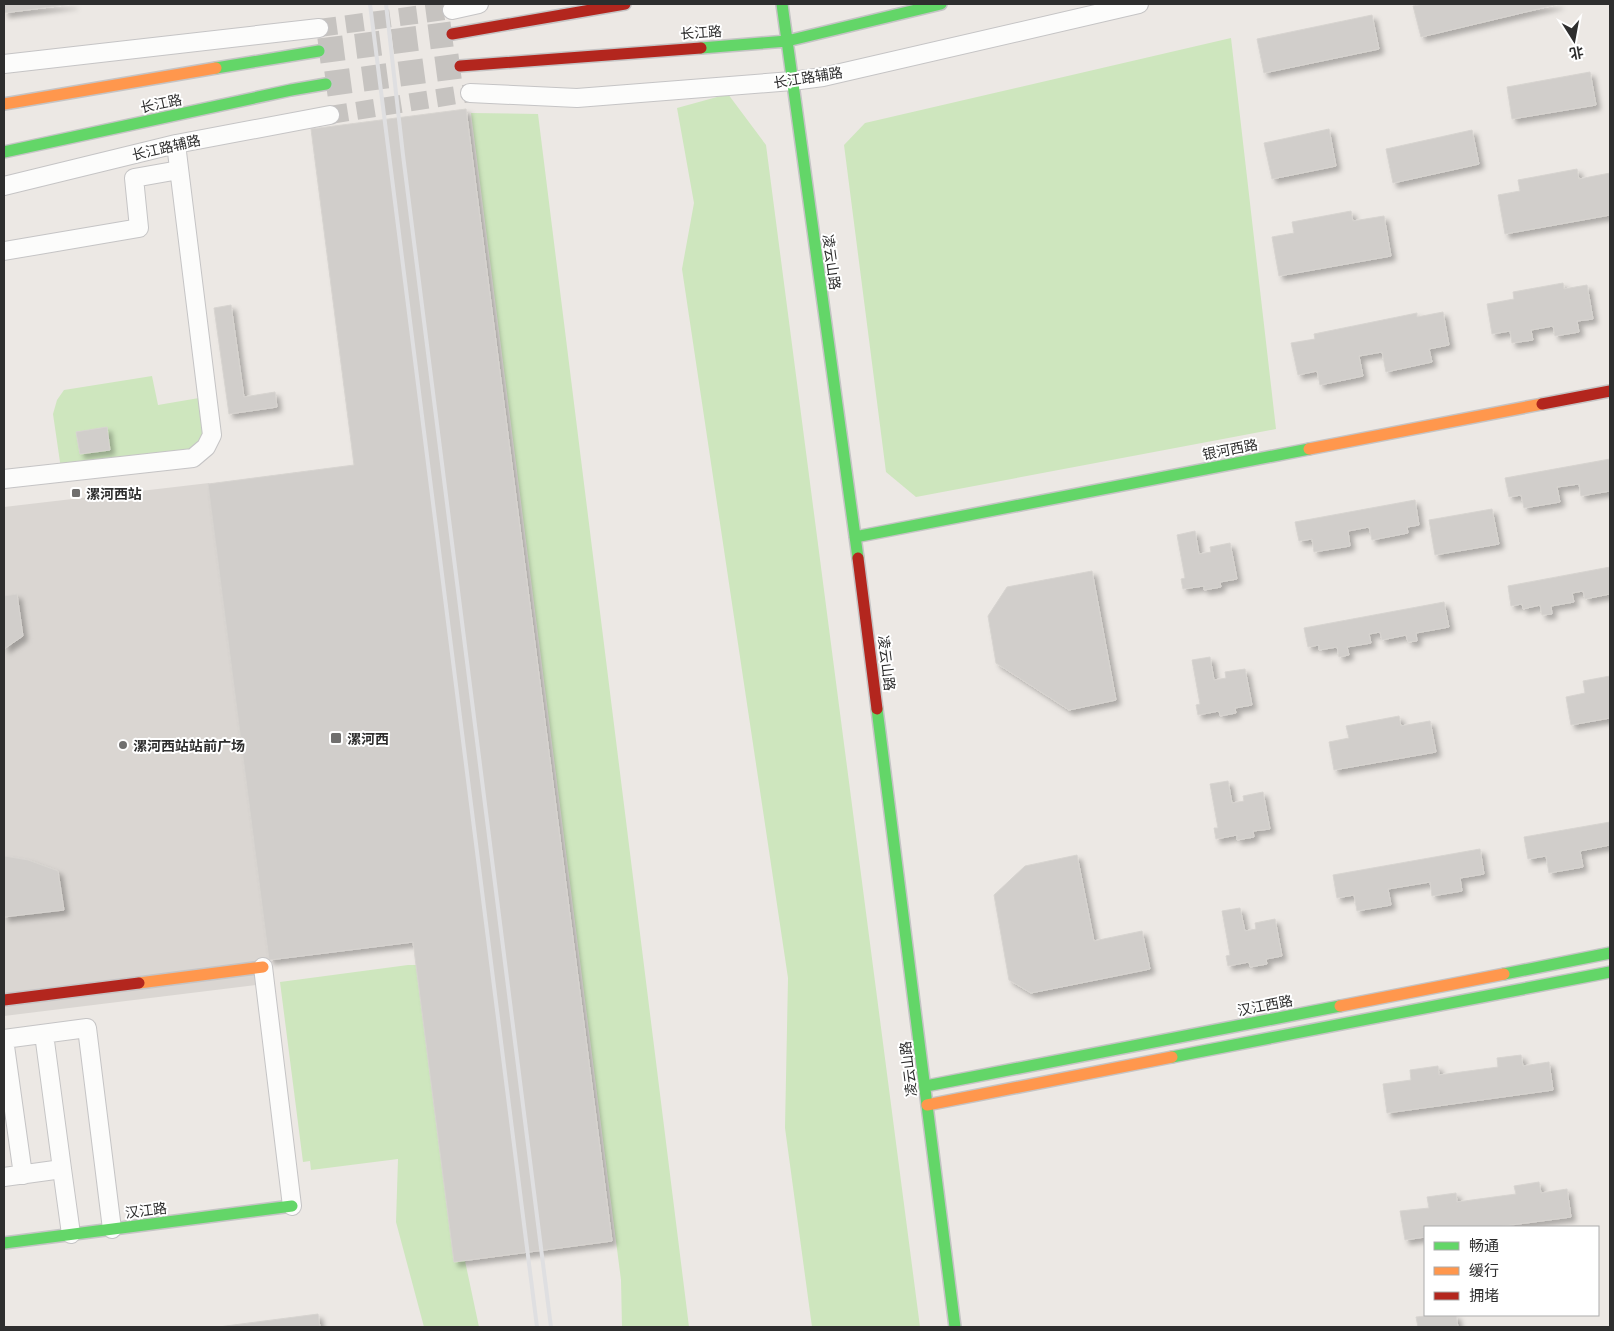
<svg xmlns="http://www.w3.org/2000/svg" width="1614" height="1331" font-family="Barlow,'Noto Sans SC',sans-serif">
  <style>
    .green { fill: #cee6be }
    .plaza { fill: #dad6d2 }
    .building { fill: #d1cecb; stroke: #d7d4d0; filter: url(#shadow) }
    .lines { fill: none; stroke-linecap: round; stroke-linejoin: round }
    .street-tunnel { stroke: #c6c3c0; stroke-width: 18; stroke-dasharray: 18 9; stroke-linecap: butt }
    .secondary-tunnel { stroke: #c6c3c0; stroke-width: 25; stroke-dasharray: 25 12; stroke-linecap: butt }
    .street-casing { stroke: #c5c4c5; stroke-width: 20 }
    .fast-casing { stroke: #c5c4c5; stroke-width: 14 }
    .slow-casing { stroke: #c5c4c5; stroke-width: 14 }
    .jam-casing { stroke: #c5c4c5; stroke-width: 14 }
    .street { stroke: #fcfcfb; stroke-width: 18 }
    .fast { stroke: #63d668; stroke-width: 11 }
    .slow { stroke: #ff974d; stroke-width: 11 }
    .jam { stroke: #b3261e; stroke-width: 11 }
    .rail { stroke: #dfdfe1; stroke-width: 4 }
    .poi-dot { fill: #706f6e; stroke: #fff; stroke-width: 2 }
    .labels { text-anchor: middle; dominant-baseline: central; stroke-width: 4; stroke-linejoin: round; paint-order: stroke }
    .street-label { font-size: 14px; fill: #2e2e2e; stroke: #fff }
    .poi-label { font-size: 14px; font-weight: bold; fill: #2e2e2e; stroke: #fff; text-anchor: start }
  </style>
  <defs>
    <filter id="shadow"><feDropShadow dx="4.5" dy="4.5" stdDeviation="2.5" flood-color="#0004"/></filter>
  </defs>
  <rect width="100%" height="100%" fill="#ece8e4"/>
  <path class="green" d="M1231,38l45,391 -360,68 -30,-25 -42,-327 21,-22z
    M728,94l38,51 154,1182h-108l-27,-199 3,-150 -106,-709 12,-66 -17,-95z
    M471,113l67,1 151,1213h-67l-1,-47z
    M152,376l6,29 41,-7 6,35 -11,19 -133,17 -8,-55 4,-14 7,-10z
    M408,965h16l26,225 29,137h-55l-28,-105 2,-63 -87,11 -1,-9 -7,1 -23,-180z"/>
  <path class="plaza" d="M209,483l63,500 -268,33v-509z"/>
  <path class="building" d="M4,4h69l-69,9z
    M1424,4h135l-138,33 -8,-31z
    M1372,15l7,34 -115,24 -7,-34z
    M1590,72l6,33 -84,14 -5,-32z
    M466,109l146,1132 -158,21 -41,-320 -144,18 -61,-476 146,-19 -43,-336z
    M1329,129l7,37 -64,13 -8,-36z
    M1472,130l7,34 -86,19 -7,-34z
    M1577,169l2,10 31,-6v42l-105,19 -7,-39 22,-4 -2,-11z
    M1351,211l2,10 31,-5 7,40 -112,20 -7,-39 22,-4 -2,-11z
    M1563,283l1,6 23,-4 6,34 -16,2 2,11 -24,4 -2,-10 -22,4 2,10 -21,3 -2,-12 -18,3 -5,-30 27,-5 -1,-7z
    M231,305l13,92 31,-5 2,15 -48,7 -15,-106z
    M1443,312l6,33 -20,4 3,13 -46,10 -4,-20 -23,4 4,20 -43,9 -3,-14 -19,4 -7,-32 24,-4 -1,-5 103,-21v4z
    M107,427l3,23 -30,4 -4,-22z
    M1610,459v32l-29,5 -2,-12 -22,3 3,15 -36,6 -3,-13 -12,2 -4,-19z
    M1415,500l4,25 -12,2 1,6 -36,7 -3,-13 -21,4 2,15 -36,6 -2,-13 -13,2 -4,-19z
    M1492,509l7,35 -64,11 -6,-35z
    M1195,531l4,23 12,-2 -1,-5 20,-4 7,36 -17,3 1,5 -17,3v-4l-21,3 -2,-10 4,-1 -8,-43z
    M1610,567v31v-4l-25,5 -2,-8 -11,2 2,9 -23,4 1,8 -10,1 -2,-10 -17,4 -1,-5 -11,2 -3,-20z
    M1092,571l24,129 -47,10 -73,-47 -8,-47 19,-29z
    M17,594l6,42 -19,13v-53z
    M1444,602l5,25 -33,6 1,8 -9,1 -2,-7 -24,5 -2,-8 -11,2 2,9 -24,4 2,8 -10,2 -2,-10 -18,3v-5l-11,2 -4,-19z
    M1210,657l4,23 12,-2 -1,-6 20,-3 7,36 -17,3 1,5 -16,3 -1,-5 -21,4 -2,-10 4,-1 -8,-44z
    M1610,676v42l-39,7 -5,-28 19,-4 -2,-12z
    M1399,716l2,10 29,-5 6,31 -102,18 -5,-28 20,-4 -3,-12z
    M1228,781l4,22 12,-2 -1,-5 20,-4 7,37 -17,2 1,6 -17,3v-5l-21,4 -2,-11h4l-8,-44z
    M1610,822v23l-30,6 3,16 -34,6 -3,-17 -18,3 -4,-22z
    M1480,849l4,25 -24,4 2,13 -30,5 -2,-14 -42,7 3,16 -34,6 -3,-16 -17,3 -4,-23z
    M1077,855l17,86 48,-10 8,38 -119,24 -22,-13 -15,-85 31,-29z
    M4,856l24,4 30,11 6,39 -60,7z
    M1240,908l5,23 11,-2 -1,-6 20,-4 7,37 -16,3 1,5 -17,3 -1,-5 -21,4 -2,-10 4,-1 -8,-44z
    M1521,1055l2,11 26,-4 4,28 -166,23 -4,-29 28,-4 -1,-10 28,-4 1,9 59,-8 -1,-9z
    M1539,1182l2,11 26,-4 4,28 -75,10h-71v10l-20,3 -5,-29 29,-3 -2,-11 29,-4 1,9 59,-8 -2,-8z
    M318,1314l2,13h-102z
    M1435,1315h21l2,12h-40l-2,-10z"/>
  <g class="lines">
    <path class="street-tunnel" d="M319,28l133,-18
      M330,115l140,-22"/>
    <path class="secondary-tunnel" d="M319,51l133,-17
      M326,84l134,-18"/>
    <g class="street-casing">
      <path id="street" d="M452,10l27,-6
        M4,64l315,-36
        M470,93l107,5 215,-17 31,-4 316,-73
        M4,186l172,-42 154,-29
        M4,251l135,-23 -5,-50 45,-8
        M4,479l189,-21 13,-11 6,-12 -36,-291
        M263,967l29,239
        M44,1034l18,135
        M4,1039l83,-11 25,201
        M4,1039l19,136
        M4,1177l58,-8 9,65"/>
    </g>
    <g class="fast-casing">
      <path id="fast" d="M782,4l76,554
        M701,48l86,-7 154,-37
        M216,68l103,-17
        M4,152l287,-62 35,-6
        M855,537l454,-88
        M877,709l78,618
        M1504,974l106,-21
        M1172,1057l438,-85
        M926,1086l414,-80
        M4,1243l288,-37"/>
    </g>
    <g class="slow-casing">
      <path id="slow" d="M4,104l212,-36
        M1309,449l233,-45
        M139,983l124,-16
        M1340,1006l164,-32
        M927,1105l245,-48"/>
    </g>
    <g class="jam-casing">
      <path id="jam" d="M452,34l173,-30
        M460,66l241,-18
        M1542,404l68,-13
        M858,558l19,151
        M4,1000l135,-17"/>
    </g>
    <use href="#street" class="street"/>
    <use href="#fast" class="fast"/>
    <use href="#slow" class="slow"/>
    <use href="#jam" class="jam"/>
    <path class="rail" d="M370,4l167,1323
      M386,4l17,151 148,1172"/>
  </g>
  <g class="poi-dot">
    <rect x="71" y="488" width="10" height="10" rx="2.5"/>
    <rect x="330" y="732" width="12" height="12" rx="2.5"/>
    <circle cx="123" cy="745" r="5"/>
  </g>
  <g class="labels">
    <g class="street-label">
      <text transform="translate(701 32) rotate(-4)">长江路</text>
      <text transform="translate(808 77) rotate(-9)">长江路辅路</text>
      <text transform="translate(161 103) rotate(-12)">长江路</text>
      <text transform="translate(166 147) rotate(-13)">长江路辅路</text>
      <text transform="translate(832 262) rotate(82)">凌云山路</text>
      <text transform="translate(1230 449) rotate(-11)">银河西路</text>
      <text transform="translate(887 663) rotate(83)">凌云山路</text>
      <text transform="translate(1265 1005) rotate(-11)">汉江西路</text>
      <text transform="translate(908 1069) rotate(-97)">凌云山路</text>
      <text transform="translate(146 1210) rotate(-7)">汉江路</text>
    </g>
    <g class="poi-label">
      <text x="86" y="493">漯河西站</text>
      <text x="347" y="738">漯河西</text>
      <text x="133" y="745">漯河西站站前广场</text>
    </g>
  </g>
  <rect width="1614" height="1331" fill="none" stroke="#2e2e2e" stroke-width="10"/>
  <rect x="1424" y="1226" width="175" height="90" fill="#ffffff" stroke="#ababab"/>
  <rect x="1434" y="1242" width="25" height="8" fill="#63d668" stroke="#ababab"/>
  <text x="1469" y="1251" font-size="15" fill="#2e2e2e">畅通</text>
  <rect x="1434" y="1267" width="25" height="8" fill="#ff974d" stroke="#ababab"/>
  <text x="1469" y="1276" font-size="15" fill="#2e2e2e">缓行</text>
  <rect x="1434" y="1292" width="25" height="8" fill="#b3261e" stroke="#ababab"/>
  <text x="1469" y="1301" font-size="15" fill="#2e2e2e">拥堵</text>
  <g transform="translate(1574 40) rotate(169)" stroke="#ffffff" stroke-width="4" paint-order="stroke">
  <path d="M0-4L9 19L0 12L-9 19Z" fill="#2e2e2e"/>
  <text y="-8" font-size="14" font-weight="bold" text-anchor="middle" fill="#2e2e2e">北</text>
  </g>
</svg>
